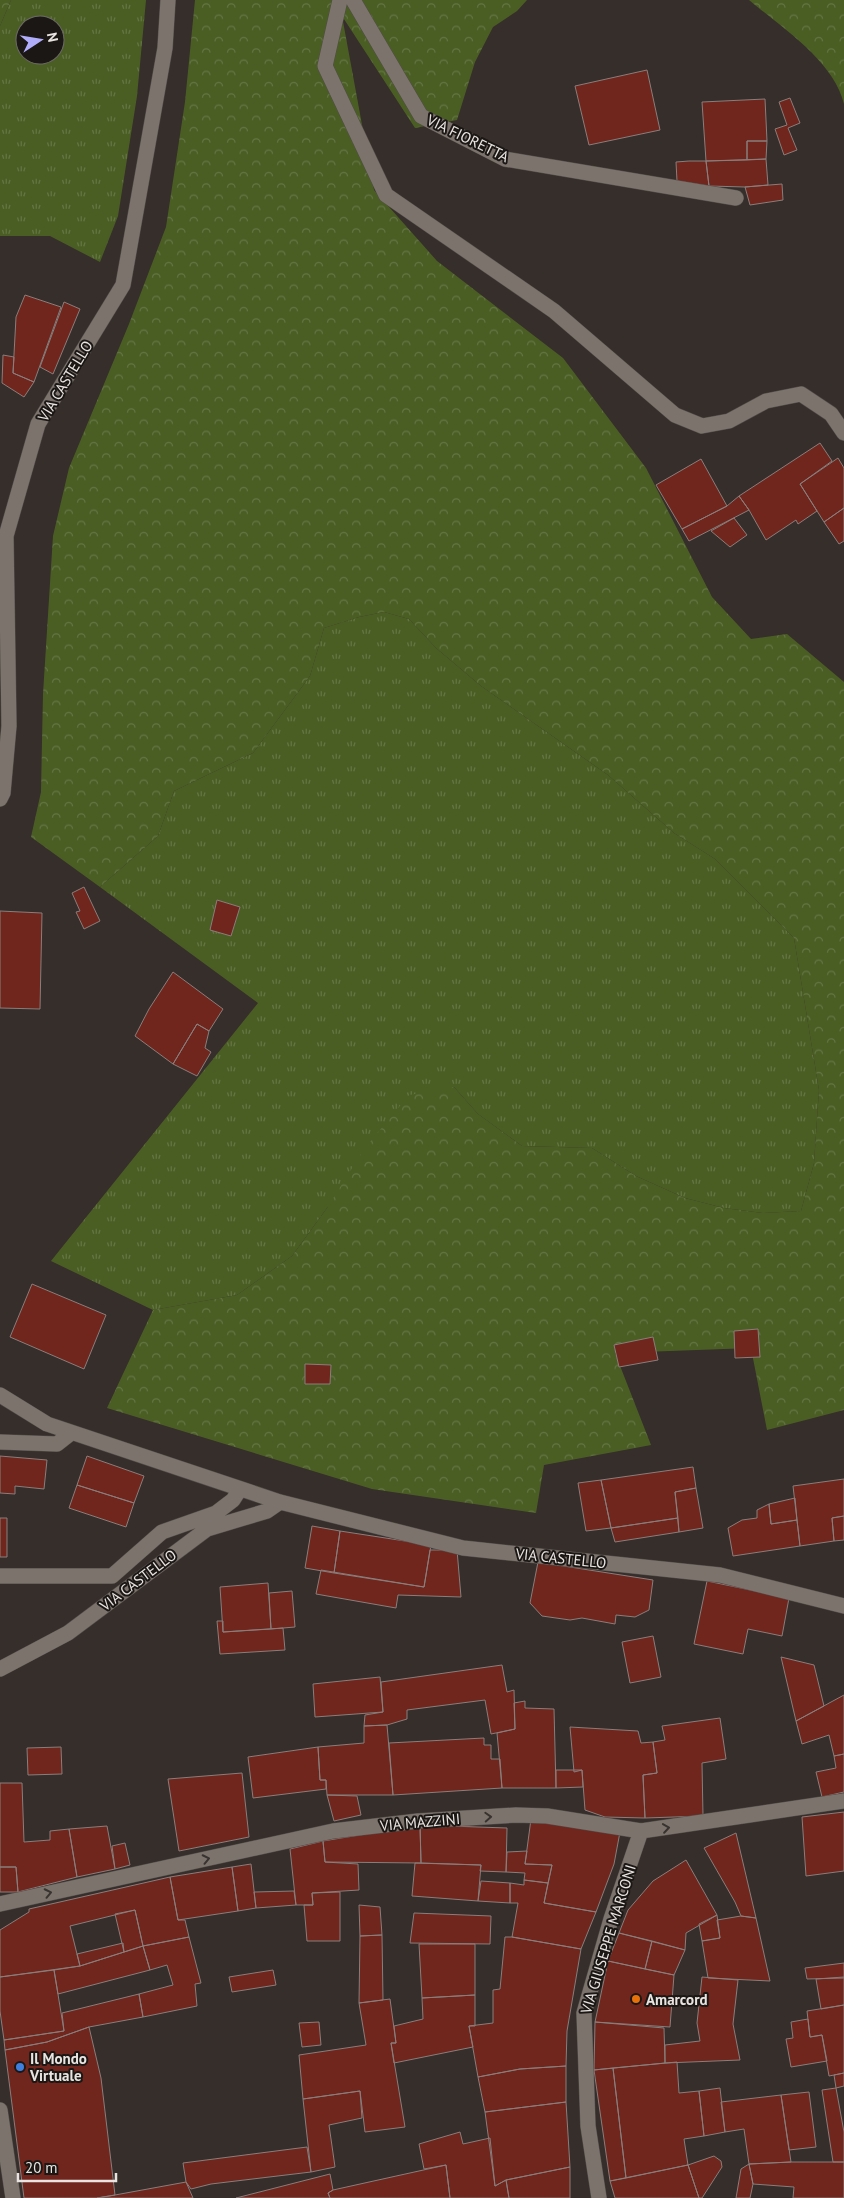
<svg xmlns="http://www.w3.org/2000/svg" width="844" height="2198" font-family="'PT Sans',sans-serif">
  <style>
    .grass { fill: url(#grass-tufts); fill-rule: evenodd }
    .forest { fill: url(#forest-crowns) }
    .building { fill: #70261d; stroke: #887e7c }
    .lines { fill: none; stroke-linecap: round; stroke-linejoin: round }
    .street-casing { stroke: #524c48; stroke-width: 16 }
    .street { stroke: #7c736d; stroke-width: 15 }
    .oneway { stroke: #38332f }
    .food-dot { fill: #e8710a; stroke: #1b1715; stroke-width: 2 }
    .shop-dot { fill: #3f7fe0; stroke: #1b1715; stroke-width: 2 }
    .labels { text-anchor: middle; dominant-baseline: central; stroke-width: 4; stroke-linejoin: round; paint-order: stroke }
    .street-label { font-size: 15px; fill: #e9e4e1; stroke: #1b1715 }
    .poi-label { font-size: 15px; font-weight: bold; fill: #e9e4e1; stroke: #1b1715; text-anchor: start }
  </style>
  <defs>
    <pattern id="grass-tufts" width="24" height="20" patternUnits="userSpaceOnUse" patternTransform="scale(1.25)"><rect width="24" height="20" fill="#4a5e24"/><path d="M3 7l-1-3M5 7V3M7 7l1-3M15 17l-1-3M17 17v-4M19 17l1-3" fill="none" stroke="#647544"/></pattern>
    <pattern id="forest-crowns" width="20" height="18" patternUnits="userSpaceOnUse" patternTransform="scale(1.25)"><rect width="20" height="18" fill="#4a5e24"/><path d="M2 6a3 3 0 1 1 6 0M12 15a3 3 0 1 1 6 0" fill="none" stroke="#647544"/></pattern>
  </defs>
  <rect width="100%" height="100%" fill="#362e2a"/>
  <path class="grass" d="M11,0h135l-9,96 -19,120 -18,46 -50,-26h-50v-210zM25,25h30v30h-30z
    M384,612l25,7 27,29 45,38 127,89 66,58 41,26 79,79 25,152 -5,73 -13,48 -38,2 -39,-5 -39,-10 -49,-22 -44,-28 -70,-2 -44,-32 -24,-27 -127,121 -35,48 -55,39 -84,15 -102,-49 207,-258 -158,-116 58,-51 16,-45 79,-38 57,-77 14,-48 35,-11z"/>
  <path class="forest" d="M0,0h11l-11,26z
    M195,0h332l-10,11 -24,16 -18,35 -18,58 -42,8 -73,-112 32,174 63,71 126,97 83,110 66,129 39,42 36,-5 57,48v728l-77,20 -16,-82 -136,5 36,92 -107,20 -8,48 -164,-24 -265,-81 46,-98 84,-15 55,-39 35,-48 37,-59 45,-54 45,-8 24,27 44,32 70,2 44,28 49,22 39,10 39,5 38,-2 13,-48 5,-73 -25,-152 -79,-79 -41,-26 -66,-58 -127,-89 -45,-38 -27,-29 -25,-7 -25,5 -35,11 -14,48 -57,77 -79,38 -16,45 -58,51 -69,-50 10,-45 2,-98 10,-158 16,-68 60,-144 37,-97 19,-125z
    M749,0h95v104c-10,-43 -63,-77 -95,-104z"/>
  <path class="building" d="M647,70l13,60 -71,15 -14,-59z
    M790,98l10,25 -12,5 9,22 -13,5 -9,-26 12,-4 -8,-23z
    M765,99l2,42h-20v19l-41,1 -4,-59z
    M747,141h20l-1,18 -19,1z
    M766,159l2,26 -23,2 -36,-1 -3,-25z
    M689,161h17l3,25 -32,-5 -1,-19z
    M782,184l1,16 -33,5 -5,-18z
    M25,295l36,12 -27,75 -21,-9 3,-56z
    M64,302l16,7 -27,65 -13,-7z
    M3,355l11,2 -1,16 21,9 -10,15 -22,-14z
    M820,443l12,18 -32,23 17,27 -19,13 -2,-4 -30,20 -17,-30 -10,-14z
    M838,458l6,10v40l-20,14 -24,-38z
    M701,459l26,47 -45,23 -26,-44z
    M739,496l10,14 -60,31 -7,-12 45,-23z
    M844,508v33l-5,3 -15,-22z
    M734,518l13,17 -17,12 -19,-16z
    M84,887l16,34 -16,8 -8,-17 4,-1 -8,-18z
    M217,900l23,7 -9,29 -21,-6z
    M0,911l42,2 -2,96 -40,-1z
    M173,972l50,37 -14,22 -12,-7 -24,40 -38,-28 14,-27z
    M197,1024l12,7 -4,17 6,4 -14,24 -24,-12z
    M32,1284l74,31 -22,54 -74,-32z
    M758,1329l2,28 -25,1 -1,-27z
    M653,1337l5,23 -39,7 -5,-22z
    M305,1364l26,1 -1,19h-25z
    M0,1456l47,4 -3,29 -29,-3v8l-15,-1z
    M87,1456l57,20 -10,27 -57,-18z
    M693,1467l3,21 -21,4 3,26 -67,10 -10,-48z
    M844,1479v37l-12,2 2,23 -34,5 -7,-60z
    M601,1480l10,48 -25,3 -8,-48z
    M77,1485l57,18 -8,24 -57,-19z
    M696,1488l7,40 -24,4 -4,-40z
    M795,1498l2,22 -26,4 -2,-20z
    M769,1504l2,20 26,-4 3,26 -67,10 -5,-28 14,-8 15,-2v-8z
    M844,1516v24l-10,1 -2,-23z
    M0,1518h7v39h-7z
    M678,1518l1,14 -64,10 -4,-14z
    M312,1526l28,5 -6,42 -29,-5z
    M340,1531l91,14 -7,42 -90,-14z
    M430,1550h27l4,47 -63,-2 -2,13 -80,-14 5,-24 103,17z
    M538,1562l115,18 -4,30 -14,7 -19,-2 -1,9 -33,-6 -12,2 -28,-4 -12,-13z
    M707,1581l82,17 -7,38 -34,-7 -5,25 -49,-10z
    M268,1583l3,46 -48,3 -3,-45z
    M292,1591l3,36 -24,2 -2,-36z
    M217,1621h6v11l60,-4 2,22 -65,4z
    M653,1636l8,41 -31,6 -8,-41z
    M781,1657l33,8 10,41 -28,15z
    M502,1665l5,27 7,-2 1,39 -24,5 -6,-34 -78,10v9l-20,6 -23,1 1,-11 18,-3 -2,-30z
    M380,1677l3,35 -68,5 -2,-33z
    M844,1695v59l-10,2 -5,-21 -27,9 -6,-23z
    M525,1701v7l29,1 2,79h-54l-5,-55 18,-4 -1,-26z
    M720,1718l6,41 -24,4 1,53 -58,2 -2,-43 14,-2 -4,-31 12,-2 -3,-14z
    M387,1725l6,70h-66l-1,-15h-6l-2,-33 46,-4v-17z
    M570,1727l68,4 3,12 12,-1 4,31 -14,2 2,43 -40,-1 -20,-7 -3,-40 -8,2z
    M484,1738v7h7v14h9l2,29 -109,7 -4,-52z
    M61,1747l1,27 -34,1 -1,-27z
    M318,1747l2,33h6v9l-73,9 -5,-41z
    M844,1754v38l-22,5 -6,-25 20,-4 -2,-12z
    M556,1770h26l1,17 -27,1z
    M242,1773l7,64 -70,14 -11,-72z
    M0,1783h22l2,59 26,-2v-9l19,-2 8,48 -59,15 -2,-25h-16z
    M327,1795l30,1 4,19 -27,6z
    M844,1812v59l-38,5 -4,-59z
    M531,1819l89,13 -6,32 -18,48 -52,-9 8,-38 -27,-1z
    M420,1825l1,38 -96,-1 -2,-21z
    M420,1825l87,3 -1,44 -26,-1 1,-6 -60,-2z
    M107,1826l8,43 -38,8 -8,-48z
    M736,1833l20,85 -15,-2 -6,-14 -31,-54z
    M323,1841l2,21 33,2 1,26 -47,3 1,12h-17l-6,-56z
    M125,1843l5,22 -15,4 -3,-23z
    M527,1851l-2,13 27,1 -4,18 -24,-3 1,-7 -19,-1 1,-20z
    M686,1860l31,55 -31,18 -1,17 -66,-17 9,-23 25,-29z
    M415,1863l66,2 -3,36 -66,-5z
    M251,1864l5,44 -18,3 -6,-44z
    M0,1867h16l2,25h-18z
    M232,1867l6,44 -60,9 -8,-43z
    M170,1877l8,43h7l4,17 -46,9 -8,-36 -65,16 10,40 -80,11v-47l29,-18v-3z
    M524,1880l24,3 -4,20 52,9 -15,37 -69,-12 6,-34h-8v-20l14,2z
    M481,1881l29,2v20l-32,-2z
    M294,1891l2,14 -40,3 -2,-16z
    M340,1892v49h-33l-3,-36h9l-1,-12z
    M359,1905l21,2 2,28 -22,1z
    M135,1910l8,36 -19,6 -9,-38z
    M414,1913l77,3 -1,28 -80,-1z
    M717,1915l3,23 -18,3 -3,-17z
    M741,1916l15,2 14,63 -62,-3 -6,-37 18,-3 -3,-18z
    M619,1933l33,8 -7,28 -37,-8z
    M382,1935l1,65 -24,3 1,-67z
    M189,1937l12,46 -6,1 2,22 -54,11 -4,-23 34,-9 -6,-20 -17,5 -7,-24z
    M505,1937h7l69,12 -14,82 -1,35 -46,3 -42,8 -9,-51 24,-3v-33l7,-1z
    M652,1941l33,9 -11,25 -29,-6z
    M123,1943l1,9 -44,14 -3,-12z
    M419,1944h56v51l-53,3z
    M143,1946l7,24 -92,24 -4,-24 26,-4z
    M608,1961l66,14 -4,52 -75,-5z
    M844,1963v15l-37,1 -2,-11z
    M54,1970l10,61 -60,9 -4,-29v-34z
    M273,1970l3,15 -44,7 -3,-15z
    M702,1977l36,3 -5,44 7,36 -75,3v-18l35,-4 -3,-18z
    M844,1977v28l-23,4 -5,-30z
    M139,1994l4,23 -54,10 -42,15 -42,8 -1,-10 60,-9 -2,-18z
    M475,1995v31h-6l4,21 -79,16 -3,-20h5l-2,-17 29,-7 -1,-21z
    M390,1999l6,44h-5l14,84 -40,5 -5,-41 -57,8 -4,-44 67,-10 -7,-42z
    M844,2005v68l-15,3 -7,-41 -12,2 -3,-26z
    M808,2019l2,18 12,-2 5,26 -36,6 -5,-28 7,-1 -2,-16z
    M319,2022l2,23 -19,2 -3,-24z
    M595,2022l69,6 1,35 -71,7z
    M89,2027l12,51 14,117 -18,3h-73l-19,-148 42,-8z
    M677,2062l2,31 20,-2 5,45 -20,3 4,26 -62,13 -13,-110z
    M566,2066v36l-81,10 -7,-35 42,-8z
    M613,2068l13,110 -16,3 -16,-111z
    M844,2073v13l-8,2 -2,-13z
    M720,2088l5,44 -21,4 -5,-45z
    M836,2088l8,44v30h-11l-11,-72z
    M360,2091l2,27 -33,7 6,42 -24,5 -8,-73z
    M809,2092l7,55 -27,3 -8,-55z
    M781,2095l10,67 -42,2 -5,-35 -19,3 -4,-30z
    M566,2102l4,65 -64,13 -11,6 -10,-74z
    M460,2132l3,12 27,-6 5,48 11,-6 3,18h-59l-4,-33 -22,4 -5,-25z
    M307,2147l4,25 -100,12 -20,5 -5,-7 -3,-19z
    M714,2156l7,5 1,6 -20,31h-3l-11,-33z
    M791,2162h53v36h-51l1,-11 -41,-3 -4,-20z
    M749,2164l4,20 -3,14h-14l5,-29z
    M446,2165l4,33h-120l-2,-5 5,-3z
    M688,2165l11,33h-84l-5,-17z
    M570,2167v31h-61l-3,-18z
    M330,2174l3,16 -5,3 2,5h-94z
    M186,2182l7,16h-96l18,-3z"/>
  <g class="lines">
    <g class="street-casing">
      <path id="street" d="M340,0l-15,66 61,129 168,116 121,104 27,11 27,-5 37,-20 35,-7 30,20 13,19
        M353,0l68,116 84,43 231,39
        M0,799l3,-6 6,-67 -3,-190 32,-112 85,-139 42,-237 3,-48
        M0,1395l47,29 233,78 183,46 257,27 124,31
        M0,1442l57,2 14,-11
        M0,1576h112l50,-44 54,-19 17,-13 7,-11
        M0,1669l68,-36 139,-104 60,-18 13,-9
        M0,1904l333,-73 85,-10 98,-6 31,1 94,15 203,-30
        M0,2110l13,88
        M599,2198l-11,-72 -4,-113 27,-94 30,-88"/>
    </g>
    <use href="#street" class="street"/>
  </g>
  <defs><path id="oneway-chevron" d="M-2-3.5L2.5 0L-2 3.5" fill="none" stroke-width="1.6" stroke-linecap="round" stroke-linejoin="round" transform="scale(1.25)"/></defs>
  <g class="oneway">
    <use href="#oneway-chevron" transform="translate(488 1817) rotate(-3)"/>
    <use href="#oneway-chevron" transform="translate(666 1828) rotate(-8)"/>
    <use href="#oneway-chevron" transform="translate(206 1859) rotate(-12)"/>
    <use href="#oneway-chevron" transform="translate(48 1893) rotate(-12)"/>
  </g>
  <circle class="food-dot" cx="636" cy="1999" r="5"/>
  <circle class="shop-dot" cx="20" cy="2067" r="5"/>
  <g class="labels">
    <g class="street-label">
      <text transform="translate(468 138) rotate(26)">VIA FIORETTA</text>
      <text transform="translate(65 381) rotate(-59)">VIA CASTELLO</text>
      <text transform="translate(561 1558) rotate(6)">VIA CASTELLO</text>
      <text transform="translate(138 1580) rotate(-37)">VIA CASTELLO</text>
      <text transform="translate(420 1822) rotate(-5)">VIA MAZZINI</text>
      <text transform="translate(608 1939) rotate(-73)">VIA GIUSEPPE MARCONI</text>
    </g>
    <g class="poi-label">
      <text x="646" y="1999">Amarcord</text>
      <text x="30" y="2058">Il Mondo<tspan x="30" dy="17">Virtuale</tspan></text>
    </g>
  </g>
  <g transform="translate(40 40) rotate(78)"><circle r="24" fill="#1b1715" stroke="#6d6967"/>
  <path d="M0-4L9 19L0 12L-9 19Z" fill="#b0adfa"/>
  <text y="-8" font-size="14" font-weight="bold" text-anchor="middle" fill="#e9e4e1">N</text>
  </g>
  <path d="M18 2173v8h98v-8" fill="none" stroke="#e9e4e1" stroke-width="2.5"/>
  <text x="25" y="2173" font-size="15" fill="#e9e4e1" stroke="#1b1715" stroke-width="4" paint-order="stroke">20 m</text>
</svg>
